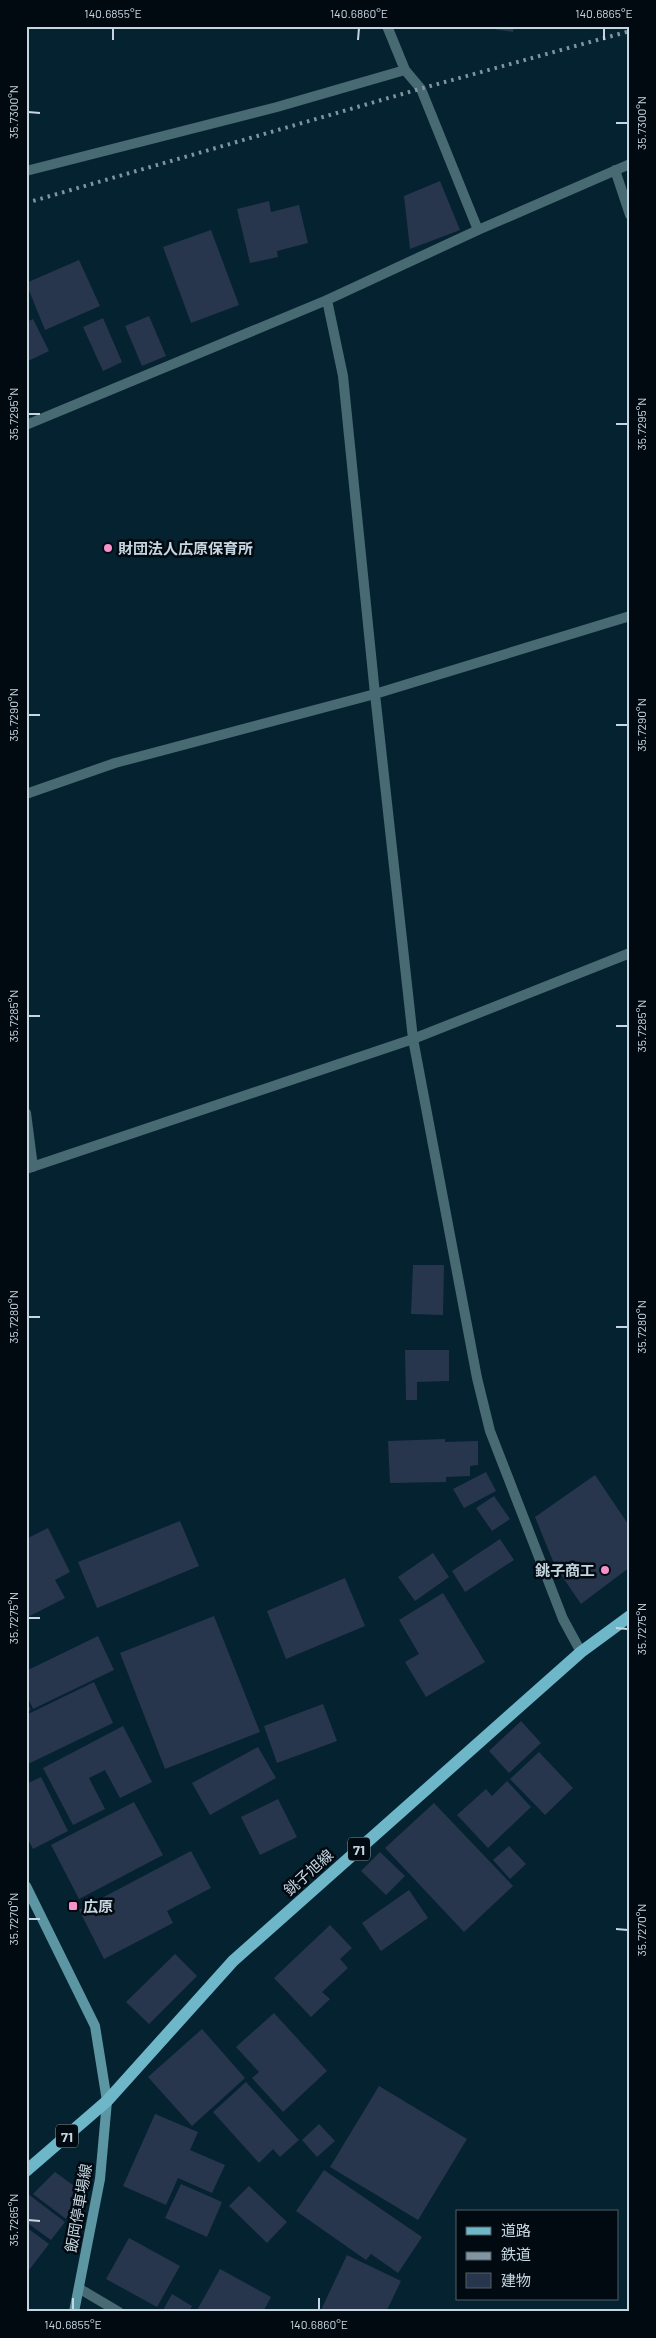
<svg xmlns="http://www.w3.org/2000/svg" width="656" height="2338" font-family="Barlow,'Noto Sans JP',sans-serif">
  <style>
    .building { fill: #27364c }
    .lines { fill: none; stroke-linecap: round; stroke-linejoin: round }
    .minor { stroke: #486a73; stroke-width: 10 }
    .secondary { stroke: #5d96a3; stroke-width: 10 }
    .primary { stroke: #6db7c9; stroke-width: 12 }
    .rail { stroke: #8095a1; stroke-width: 4; stroke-dasharray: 2.5 5; stroke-linecap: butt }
    .ticks { fill: none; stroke: #c6d6e1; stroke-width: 2 }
    .poi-dot { fill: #f890cc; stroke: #020a11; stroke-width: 2 }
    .labels { text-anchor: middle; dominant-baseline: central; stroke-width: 5; stroke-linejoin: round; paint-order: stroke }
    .shield { fill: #020a11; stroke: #8b99a3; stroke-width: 1 }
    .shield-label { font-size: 14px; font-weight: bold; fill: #c6d6e1 }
    .poi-label { font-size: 15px; font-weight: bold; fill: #c6d6e1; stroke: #020a11; text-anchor: start }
    .street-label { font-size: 15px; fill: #c6d6e1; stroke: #020a11 }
    .neatline { fill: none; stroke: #c6d6e1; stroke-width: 2 }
    .ticks-label { font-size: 12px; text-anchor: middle; fill: #c6d6e1 }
  </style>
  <rect width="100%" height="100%" fill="#052231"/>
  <path class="building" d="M487,26h27l-1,6 -26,-4z
    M440,181l20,49 -50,19 -6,-53z
    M269,201l2,11 28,-7 9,38 -31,8 1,6 -28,6 -13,-54z
    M211,230l28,75 -48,18 -28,-76z
    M79,260l21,46 -55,24 -19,-47z
    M149,316l17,40 -24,10 -17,-40z
    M103,318l19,44 -19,9 -20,-44z
    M33,319l16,32 -23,11v-40z
    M413,1265h31l-1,50 -32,-1z
    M405,1350h44v31l-32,1v18h-11z
    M445,1439v3l33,-1v24l-8,1v10l-24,1v5l-56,1 -2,-42z
    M486,1472l10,19 -32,17 -11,-19z
    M595,1475l35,52v40l-49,37 -26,-38 -20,-49z
    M494,1496l16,23 -18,12 -16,-23z
    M180,1521l19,45 -102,42 -19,-46z
    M48,1528l22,44 -15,8 10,18 -39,20v-79z
    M500,1539l14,21 -49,32 -13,-21z
    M433,1553l16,24 -34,24 -17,-24z
    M345,1578l20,48 -79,33 -19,-48z
    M443,1593l42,69 -59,35 -21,-35 14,-8 -20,-34z
    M214,1616l46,116 -95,37 -45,-116z
    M98,1636l16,34 -81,39 -7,-15v-23z
    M94,1682l19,41 -87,42v-50z
    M26,1700l5,10 -5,2z
    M323,1704l14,37 -60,22 -13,-37z
    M521,1721l20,22 -32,30 -20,-22z
    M123,1726l29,56 -32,16 -15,-28 -16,8 16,31 -32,16 -30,-57z
    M258,1747l18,31 -66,37 -18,-32z
    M539,1752l34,36 -28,27 -35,-36z
    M41,1777l27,54 -35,18 -7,-13v-52z
    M507,1781l24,26 -43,41 -31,-33 29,-26 6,7z
    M278,1799l19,38 -37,18 -19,-38z
    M134,1802l29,53 -84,44 -28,-54z
    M434,1803l79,83 -49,46 -79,-84z
    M509,1846l17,18 -16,15 -17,-19z
    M191,1851l20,37 -44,23 6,12 -69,36 -25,-49z
    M380,1852l25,24 -19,19 -25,-24z
    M409,1890l19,28 -47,33 -19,-28z
    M330,1925l22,23 -12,11 8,9 -26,24 8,7 -19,18 -37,-39z
    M175,1954l22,22 -48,48 -23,-22z
    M274,2013l53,58 -44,41 -31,-34 7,-6 -23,-25z
    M202,2029l43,49 -53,48 -44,-49z
    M246,2082l53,58 -19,17 -7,-8 -14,14 -46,-51z
    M379,2086l88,53 -49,81 -88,-53z
    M155,2114l43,18 -8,18 35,15 -13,28 -34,-15 -12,27 -43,-19z
    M319,2124l16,17 -18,16 -15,-17z
    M324,2170l98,67 -24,36 -27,-19 -5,6 -70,-49z
    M55,2172l22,16 -1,16 -10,15 -33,-25z
    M181,2184l41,18 -15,35 -42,-19z
    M249,2186l38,36 -20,21 -38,-37z
    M28,2194l37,28 -14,18 -25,-18z
    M26,2227l23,17 -23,30z
    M129,2238l51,28 -23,41 -51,-28z
    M347,2255l54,26 -15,31h-66z
    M220,2269l51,28 -8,15h-67z
    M172,2294l20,12 -3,6h-27z"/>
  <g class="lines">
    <path class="minor" d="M387,26l18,44 16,19 57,141
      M615,170l15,45
      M26,171l251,-64 128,-37
      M327,300l16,76 32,318 38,345 64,339 13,53 73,188 18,33
      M26,425l301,-125 151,-70 152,-66
      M26,794l89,-31 260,-69 255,-78
      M26,1113l7,54
      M26,1169l387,-130 217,-86
      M80,2289l39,23"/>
    <path class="secondary" d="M26,1886l69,140 12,75 -7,78 -26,133"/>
    <path class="primary" d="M26,2171l81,-70 126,-140 348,-309 49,-36"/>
    <path class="rail" d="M26,203l390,-113 214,-59"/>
  </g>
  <path class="ticks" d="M113,40v-12M358,40l1,-12M604,40v-12M28,112l12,1M616,123h12M28,414h12M616,424h12M28,715h12M616,725h12M28,1016h12M616,1026h12M28,1317h12M616,1327h12M28,1618h12M616,1628l12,1M28,1919h12M616,1929l12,1M28,2220l12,1M73,2310v-12M319,2310v-12"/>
  <g class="poi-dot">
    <circle cx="108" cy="548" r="5"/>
    <circle cx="605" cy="1570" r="5"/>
    <rect x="68" y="1901" width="10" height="10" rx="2.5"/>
  </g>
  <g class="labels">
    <g class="shield">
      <rect x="348" y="1837.5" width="22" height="23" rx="4"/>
      <rect x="56" y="2124.5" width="22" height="23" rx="4"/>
    </g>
    <g class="shield-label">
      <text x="359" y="1849">71</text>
      <text x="67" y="2136">71</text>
    </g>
    <g class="poi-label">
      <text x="118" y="548">財団法人広原保育所</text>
      <text x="595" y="1570" text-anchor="end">銚子商工</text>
      <text x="83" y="1906">広原</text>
    </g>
    <g class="street-label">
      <text transform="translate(308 1872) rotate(-42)">銚子旭線</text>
      <text transform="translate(78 2208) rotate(-80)">飯岡停車場線</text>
    </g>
  </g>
  <rect width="656" height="2338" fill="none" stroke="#020a11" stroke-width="55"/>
  <rect x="456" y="2210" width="162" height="90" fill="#020a11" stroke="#505c64"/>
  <rect x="466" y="2227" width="25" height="8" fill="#6db7c9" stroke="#505c64"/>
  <text x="501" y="2236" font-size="15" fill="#c6d6e1">道路</text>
  <rect x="466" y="2252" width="25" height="8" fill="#8095a1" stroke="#505c64"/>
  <text x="501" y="2260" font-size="15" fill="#c6d6e1">鉄道</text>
  <rect x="466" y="2273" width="25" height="15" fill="#27364c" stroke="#505c64"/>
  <text x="501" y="2286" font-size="15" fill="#c6d6e1">建物</text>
  <rect x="28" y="28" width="600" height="2282" class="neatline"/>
  <g class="ticks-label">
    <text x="113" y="18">140.6855°E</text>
    <text x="359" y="18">140.6860°E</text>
    <text x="604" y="18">140.6865°E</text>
    <text transform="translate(14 112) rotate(-90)" y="4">35.7300°N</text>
    <text transform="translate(642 123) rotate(-90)" y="4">35.7300°N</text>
    <text transform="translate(14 414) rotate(-90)" y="4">35.7295°N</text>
    <text transform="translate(642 424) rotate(-90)" y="4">35.7295°N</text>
    <text transform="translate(14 715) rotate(-90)" y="4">35.7290°N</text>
    <text transform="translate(642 725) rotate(-90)" y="4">35.7290°N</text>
    <text transform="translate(14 1016) rotate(-90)" y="4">35.7285°N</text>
    <text transform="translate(642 1026) rotate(-90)" y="4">35.7285°N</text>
    <text transform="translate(14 1317) rotate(-90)" y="4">35.7280°N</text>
    <text transform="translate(642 1327) rotate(-90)" y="4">35.7280°N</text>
    <text transform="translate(14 1618) rotate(-90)" y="4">35.7275°N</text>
    <text transform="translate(642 1629) rotate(-90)" y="4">35.7275°N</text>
    <text transform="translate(14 1919) rotate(-90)" y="4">35.7270°N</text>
    <text transform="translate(642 1930) rotate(-90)" y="4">35.7270°N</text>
    <text transform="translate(14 2220) rotate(-90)" y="4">35.7265°N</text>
    <text x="73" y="2329">140.6855°E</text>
    <text x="319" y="2329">140.6860°E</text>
  </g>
</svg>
